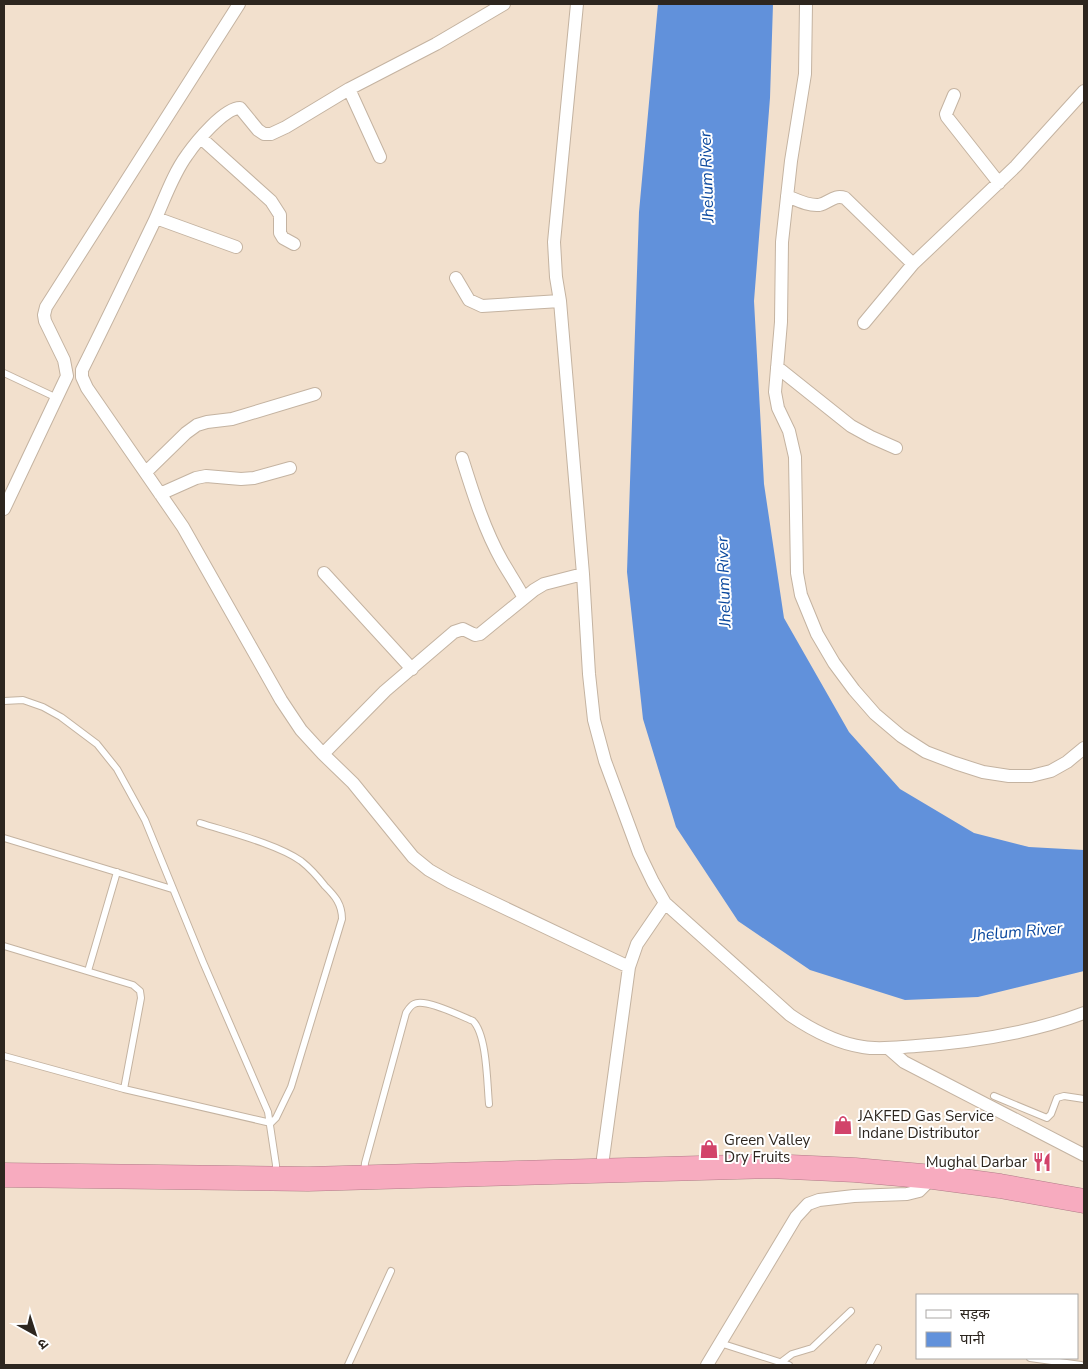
<svg xmlns="http://www.w3.org/2000/svg" width="1088" height="1369" font-family="'Nunito Sans','Noto Sans Devanagari',sans-serif">
  <style>
    .water { fill: #6191db }
    .lines { fill: none; stroke-linecap: round; stroke-linejoin: round }
    .lane-casing { stroke: #c4b3a1; stroke-width: 8 }
    .street-casing { stroke: #c4b3a1; stroke-width: 14 }
    .highway-casing { stroke: #b07c87; stroke-width: 25 }
    .lane { stroke: #fff; stroke-width: 6 }
    .street { stroke: #fff; stroke-width: 12 }
    .highway { stroke: #f7abbf; stroke-width: 24 }
    .labels { text-anchor: middle; dominant-baseline: central; stroke-width: 4; stroke-linejoin: round; paint-order: stroke }
    .poi-label { font-size: 15px; fill: #2d261f; stroke: #fff; text-anchor: start }
    .water-label { font-size: 16px; font-style: italic; fill: #08469d; stroke: #fff }
  </style>
  <rect width="100%" height="100%" fill="#f2e0cd"/>
  <path class="water" d="M658,4h115l-3,94 -16,203 10,183 20,134 65,114 51,57 74,44 55,14 55,3v121l-106,26 -73,3 -95,-30 -72,-49 -62,-94 -33,-108 -16,-147 12,-360z"/>
  <g class="lines">
    <g class="lane-casing">
      <path id="lane" d="M4,373l53,25
        M4,701l19,-1 20,7 18,10 36,27 20,25 28,51 58,142 65,150 8,53v9
        M4,838l168,51
        M4,946l129,39 7,6 1,7 -17,91
        M88,971l29,-99
        M4,1056l120,33 147,34 5,-5 15,-31 51,-168c0,-15 -7,-23 -17,-33 -7,-9 -15,-18 -24,-25 -24,-17 -73,-29 -101,-38
        M994,1096l53,22 4,-4 6,-16 7,-2 20,3
        M364,1174l1,-11 41,-150c2,-3 4,-7 8,-9 11,-6 47,12 59,17 14,14 14,62 16,83
        M720,1343l69,22
        M1030,1358l51,7
        M780,1363l12,-9 20,-6 39,-37
        M348,1365l43,-94
        M869,1365l9,-17"/>
    </g>
    <g class="street-casing">
      <path id="street" d="M504,4l-68,40 -87,45 -63,38 -15,7h-7l-6,-4 -18,-22c-16,0 -44,34 -53,47 -14,19 -22,43 -32,65 -24,50 -48,100 -73,150v7l5,11 96,139 98,173 20,30 22,24 30,29 60,74 16,13 21,12 179,85
        M577,4l-23,238 2,35 4,24 23,273 6,100 5,46 11,41 34,92 14,29 12,21 125,112c22,15 46,28 73,32 17,3 36,0 53,-1 57,-4 115,-13 168,-33
        M806,4l-1,70 -14,87 -9,81 -1,80 -6,70 3,16 11,23 6,26 2,116 4,22 16,39 17,29 20,27 21,24 26,22 25,16 29,11 28,9 26,4h22l20,-5 16,-9 17,-14
        M349,89l31,68
        M954,95l-8,19 1,3 52,66
        M201,138l70,63 9,14v18l3,5 11,6
        M787,196c10,4 21,10 32,9 10,-2 15,-11 26,-7l68,66 103,-98 68,-75
        M156,218l80,29
        M456,278l13,22 13,6 78,-5
        M864,323l49,-59
        M777,367l74,59 20,11 25,11
        M462,458c11,35 22,71 40,103 7,12 15,24 22,37
        M146,472l40,-39 11,-8 10,-3 25,-3 83,-25
        M160,494l36,-16 10,-2 35,3 13,-1 36,-10
        M4,509l63,-133 -3,-16 -19,-39 -1,-6 2,-8 193,-303
        M324,573l88,96
        M323,754l62,-63 69,-59 9,-3 12,6 5,-1 54,-44 10,-6 39,-10
        M888,1048l16,14 180,93
        M603,1158l26,-191 8,-23 28,-41
        M707,1365l89,-148 12,-13 11,-4 35,-4 53,-2 12,-3 14,-14 7,-12"/>
    </g>
    <g class="highway-casing">
      <path id="highway" d="M4,1175l304,4 461,-13 86,4 78,7 67,9 84,15"/>
    </g>
    <use href="#lane" class="lane"/>
    <use href="#street" class="street"/>
    <use href="#highway" class="highway"/>
  </g>
  <defs>
    <g id="shop-bare" transform="scale(1.5)"><path d="M-5-2.5h2.3a2.7 3.5 0 0 1 5.4 0H5L5.5 6h-11ZM-1.5-2.5h3a1.5 2.3 0 0 0-3 0Z" fill="#d2436a" stroke="#fff" stroke-width="2.5" paint-order="stroke"/></g>
    <g id="restaurant-bare" transform="scale(1.5)"><path d="M-5-6h1v4h1v-4h1v4h1v-4h1v5L-1.5 .5V6h-2V.5L-5-1ZM5-6V6H3V1.5H1.5Q1.5-4 5-6Z" fill="#d2436a" stroke="#fff" stroke-width="2.5" paint-order="stroke"/></g>
  </defs>
  <g fill-rule="evenodd">
    <use href="#shop-bare" x="843" y="1125"/>
    <use href="#shop-bare" x="709" y="1149"/>
    <use href="#restaurant-bare" x="1042" y="1162"/>
  </g>
  <g class="labels">
    <g class="poi-label">
      <text x="858" y="1116">JAKFED Gas Service<tspan x="858" dy="17">Indane Distributor</tspan></text>
      <text x="724" y="1140">Green Valley<tspan x="724" dy="17">Dry Fruits</tspan></text>
      <text x="1027" y="1162" text-anchor="end">Mughal Darbar</text>
    </g>
    <g class="water-label">
      <text transform="translate(707 177) rotate(-92)">Jhelum River</text>
      <text transform="translate(724 582) rotate(-92)">Jhelum River</text>
      <text transform="translate(1017 932) rotate(-5)">Jhelum River</text>
    </g>
  </g>
  <rect width="1088" height="1369" fill="none" stroke="#2d261f" stroke-width="10"/>
  <rect x="916" y="1294" width="162" height="65" fill="#ffffff" stroke="#aba8a5"/>
  <rect x="926" y="1310" width="25" height="8" fill="#ffffff" stroke="#aba8a5"/>
  <text x="960" y="1319" font-size="15" fill="#2d261f">सड़क</text>
  <rect x="926" y="1332" width="25" height="15" fill="#6191db" stroke="#aba8a5"/>
  <text x="960" y="1344" font-size="15" fill="#2d261f">पानी</text>
  <g transform="translate(35 1334) rotate(141)" stroke="#ffffff" stroke-width="4" paint-order="stroke">
  <path d="M0-4L9 19L0 12L-9 19Z" fill="#2d261f"/>
  <text y="-8" font-size="14" font-weight="bold" text-anchor="middle" fill="#2d261f">उ</text>
  </g>
</svg>
